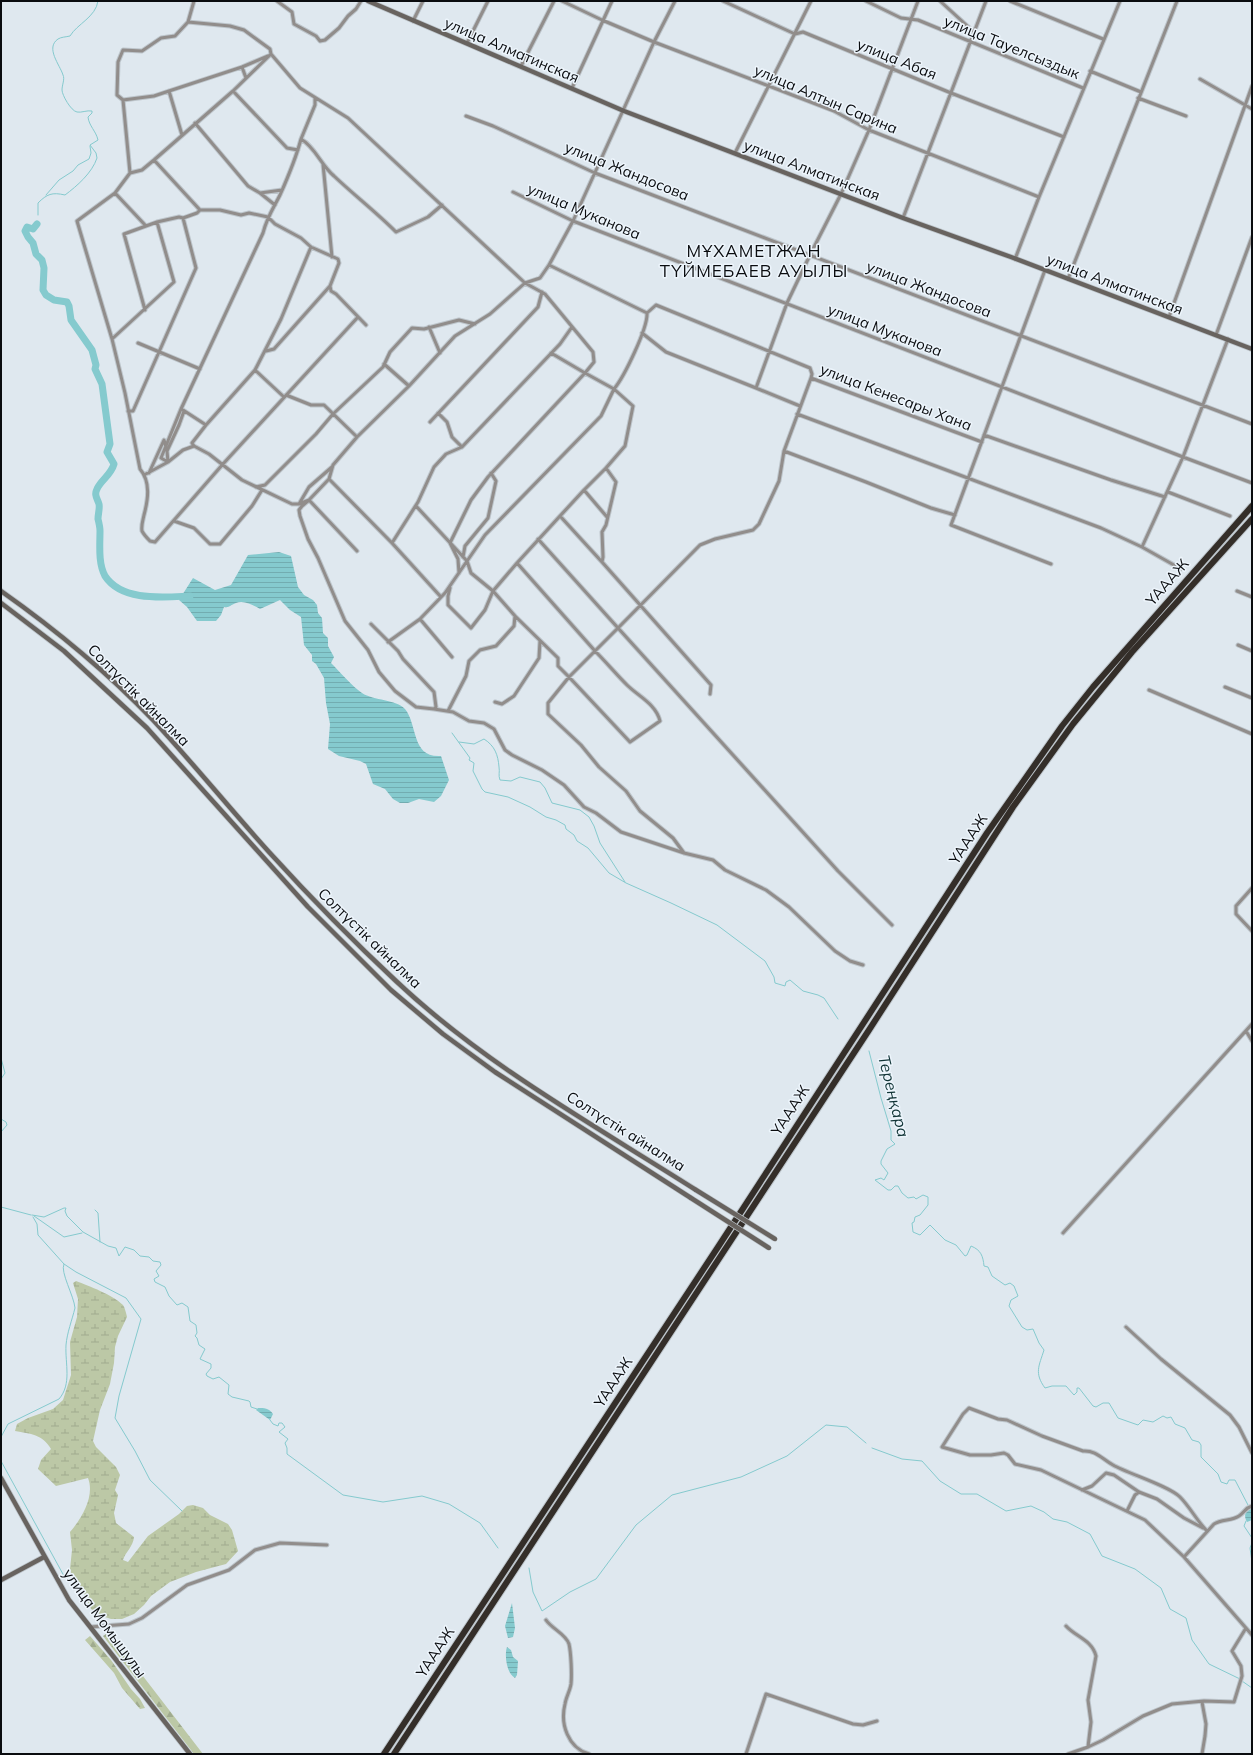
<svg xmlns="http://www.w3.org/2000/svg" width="1253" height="1755" font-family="Mulish,sans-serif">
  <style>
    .forest { fill: url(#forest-firs) }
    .wetland { fill: url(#wetland-marsh) }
    .water { fill: url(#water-rules) }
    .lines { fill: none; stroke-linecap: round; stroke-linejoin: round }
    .stream { stroke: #85cace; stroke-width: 1 }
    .river { stroke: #85cace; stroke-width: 7 }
    .street-casing { stroke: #bdc5cb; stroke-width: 5 }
    .secondary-casing { stroke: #bdc5cb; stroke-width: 6 }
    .highway-casing { stroke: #bdc5cb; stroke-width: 8 }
    .street { stroke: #918d8b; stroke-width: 3 }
    .secondary { stroke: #68635f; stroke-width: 4.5 }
    .highway { stroke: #342e29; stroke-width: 6 }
    .secondary-bridge-casing { stroke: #bdc5cb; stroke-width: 6; stroke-linecap: butt }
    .secondary-bridge { stroke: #68635f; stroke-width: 4.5 }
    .labels { text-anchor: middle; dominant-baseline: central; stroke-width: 3; stroke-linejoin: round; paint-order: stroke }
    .street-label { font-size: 15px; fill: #0a0c0f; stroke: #edf5fc }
    .water-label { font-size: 16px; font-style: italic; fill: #113436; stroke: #edf5fc }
    .quarter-label { font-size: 17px; letter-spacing: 1px; fill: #0a0c0f; stroke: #edf5fc }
  </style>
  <defs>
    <pattern id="forest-firs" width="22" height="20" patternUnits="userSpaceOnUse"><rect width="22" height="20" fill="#bcc8a6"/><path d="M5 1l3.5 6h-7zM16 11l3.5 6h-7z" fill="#a0ab8e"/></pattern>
    <pattern id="wetland-marsh" width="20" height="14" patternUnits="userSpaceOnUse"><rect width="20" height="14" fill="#bcc8a6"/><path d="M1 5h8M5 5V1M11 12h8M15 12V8" fill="none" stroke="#a0ab8e"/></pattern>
    <pattern id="water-rules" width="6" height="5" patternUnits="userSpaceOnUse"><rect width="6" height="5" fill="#85cace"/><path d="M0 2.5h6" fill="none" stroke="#72acb0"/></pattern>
  </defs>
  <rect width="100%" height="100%" fill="#dfe8ef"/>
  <path class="forest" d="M109,1632l94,122h-9l-91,-118z
    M90,1636l21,24 20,29 9,10 5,9 -5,1 -18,-21 -8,-15 -29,-33z"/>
  <path class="wetland" d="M76,1281c13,5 37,14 47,24 2,3 3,8 4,12l-9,19 -3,11 -1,16 -4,21 -10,26 -7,31 3,6 20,20 4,8 -5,15 3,5 -4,18 2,10 18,14c-1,10 -8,14 -11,23l5,2 20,-26 31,-22 8,-8 6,-1 10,3 7,7 18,9 4,6 6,21 -12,13 -30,8 -26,10 -19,14 -7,9 -10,9 -12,5h-11l-9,-3 -11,-7 -10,-22 -8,-8 -3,-10 2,-19 -2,-18c12,-14 25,-36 18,-54l-32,8 -18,-17 3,-9 10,-11c-9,-15 -20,-15 -36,-18l2,-7 11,-6 25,-9 10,-9 8,-25 -1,-33 7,-25 1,-18 -5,-16z"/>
  <path class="water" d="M279,552l12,4 7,31 6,8 9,5 4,5 1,8 4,5 1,15 5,5v8l6,11 -3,6c8,8 22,24 31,30 12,8 34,6 43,16 13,16 6,49 36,47l8,24 -8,16 -7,6 -15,-3 -11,4h-8l-7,-4 -8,-10 -12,-5 -7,-20 -6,-3 -21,-5 -11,-7 2,-25 -4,-21 -2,-25 -8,-14 -4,-3v-6l-8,-10 -3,-28 -11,-7 -10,-10 -20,9c-7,-4 -16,-9 -24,-6 -6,2 -6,5 -12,4l-3,8 -5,6h-19l-10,-14 -8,-7 14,-22 22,12 16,-5 17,-30z
    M258,1408c6,0 11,0 15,6l-3,6 -14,-10z
    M1252,1508v12l-5,2c-3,-5 -2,-8 0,-13z
    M512,1603l3,25 -2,9 -5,1 -3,-12z
    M507,1647l4,3 2,7 5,4 -1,14 -2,3c-8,-4 -11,-22 -8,-31z"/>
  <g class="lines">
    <path class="stream" d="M46,195l13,-15 14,-9 5,-6 11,-6 2,-6 -1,-7
      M38,215v-12c9,-9 14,-11 27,-8 12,-9 27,-22 32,-37l-1,-5 -6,-8 8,-5c-2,-9 -9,-14 -10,-23l4,-4v-2c-5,-1 -11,2 -15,1 -6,-1 -15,-17 -15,-22 0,-5 3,-11 1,-15 -3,-10 -18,-27 -5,-36 3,-2 8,-2 12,-3 7,-12 26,-19 28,-35
      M452,733l18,25 -1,2 5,3 -1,8 9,18 3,3 23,5 22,10 16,10 10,3 9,5 1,4 8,6 3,6 11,7 21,25 17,10 45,20 46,22 48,36 9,16 1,6 10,3 1,-4 4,-2 13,11 15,4 6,3 14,21
      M459,742l15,2 10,-5c11,7 14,16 15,28 1,5 -1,8 1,13l11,1 9,-4 20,5 5,6 7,15 28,7 9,7 5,9 6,17 25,39
      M869,1051l12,47 10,33v9l4,4 -8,5 -6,12v3l7,9 -4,7 -3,-2 -6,2 13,10h3l4,-4h3l4,7 6,5 6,-1 2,2 7,-4 5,2v8l-8,10 -5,2 -1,5 -2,1 1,9 7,3 10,-10 15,15 11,5 9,11 2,-1 4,-9c10,4 12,10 13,20l4,1 4,9 13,9 5,-2 4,3 4,10 -7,4 -2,6 13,21 5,3 6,-1 6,14 5,7c-5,16 -10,23 1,38l7,-2h14l8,9 3,-3v-4h2l14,18 3,1 7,-4h6l9,15 20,7 5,-5 10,2 10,-6 4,2 4,-1 4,7 10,4 7,12 7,2 2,3v12l17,17 3,8 6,2 2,-4h6l13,25
      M1,1058l4,15 -4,6
      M1,1119l5,3 1,3 -6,7
      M1,1207l30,8
      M95,1210l3,3 2,29
      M32,1215l12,2 20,-9h2l-1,3 2,5 16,16 25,14 8,2 3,8 6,-9 9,3 6,6 9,1 4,4 7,1 1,3 -5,6 3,5 -5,3 1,3 10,5 4,9 8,9 5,-2 6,4 2,14 6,4 1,8 -2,3 2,2 2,7 6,4 -5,10 11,5v4l-5,6 1,2 6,3 6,-2 10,8 -1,9 4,3 17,4 1,1 1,5 6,2
      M34,1216l30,21 18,-4
      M64,1264l12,8 50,26 15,21 -22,77 -4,22 20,33 15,29 32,31
      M270,1420l3,4 5,2 1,-3h3l3,4 -6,5 9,7 -3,4 2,5v6l56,41 40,7 39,-6 27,8 31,19 18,25
      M1,1437l7,-13 51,-25c13,-15 6,-35 7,-54 1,-12 6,-25 9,-37 -1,-12 -15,-36 -11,-44l-26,-29 -1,-11 -4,-7
      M872,1448l30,11 20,2 18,20 21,13h16l29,17 25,-5 13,6 9,7 14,3 23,12 12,22 33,13 26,19 9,21 16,9 6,22 17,24 31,15
      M1,1461l63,115
      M1246,1521l-2,5 8,12
      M1252,1543l-2,5 2,14
      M529,1568l4,24 9,19 28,-19 26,-13 40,-54 36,-30 69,-18 46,-21 39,-31 21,2 19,16
      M1242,1681l10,7"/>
    <path class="river" d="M37,224l-4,5 -6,-2 -2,4 3,6 5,6 3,11 6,6 2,8 -1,22 3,5 8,5 13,2 2,4 2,14 21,30 4,15 -1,4 7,15 8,60 -3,8 7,12c-3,11 -13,16 -17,25 -3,6 0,9 2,15 1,4 -1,10 -1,15 1,4 2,8 2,12 0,14 -2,32 5,45 17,26 59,21 85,20"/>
    <g class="street-casing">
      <path id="street" d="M277,1l15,11 2,12 22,12 4,5 5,-1 14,-12 9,-12 8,-7 5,-8
        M562,1l40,19 52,22 180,69 35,19 170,67
        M723,1l72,33 8,-2 148,61 113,44
        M866,1l35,17 17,2 165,68
        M940,1l35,32
        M1010,1l93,38
        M413,21l10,-20
        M188,22l42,4 14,4 26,19 1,5 29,34 48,30 177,165 20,11 48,58 1,10 -9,11 29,16c10,-12 34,-61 33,-76
        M467,43l21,-42
        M271,54l-38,37 -79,69 -12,10 -12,3 -15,20 -38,28 35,118 13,54 15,76c11,13 8,31 4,46 -1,5 -3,10 -2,16 2,4 5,7 8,10l5,1 68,-78 135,-147
        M521,66l33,-65
        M242,67l4,11
        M1090,71l51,21
        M1200,79l52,30
        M572,88l40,-87
        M169,91l13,44
        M233,91l54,57 11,2
        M315,98v7l-14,34c14,8 20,26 33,37 20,19 42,36 62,56l32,-15 14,-12
        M1138,98l48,18
        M123,100l31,-4 15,-5 73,-24 26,-11
        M123,100l-6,-5 1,-33 5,-12 19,1 19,-13 14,-2 13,-14 6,-21
        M123,100l7,73
        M466,116l27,10 102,47 657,251
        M195,123l53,63 12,7 22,-3
        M735,153l76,-152
        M154,160l46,50
        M323,164l9,93
        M513,192l60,29 610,236 69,26
        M115,193l31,33
        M260,193l15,12
        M903,218l83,-217
        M311,247l-30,72 -26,51 -49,55 -14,18 2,3 15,8 33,26 50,24h7l10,-4 20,-21 4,-14 24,-28 52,-51 46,-50 35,-22 35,-31 15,-5 9,-13 24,-44 81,-179 21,-41
        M1015,259l24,-62 81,-196
        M549,265l98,48
        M1045,270l-94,255 100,39
        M1068,279l109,-278
        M145,310l-21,-76 33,-12 22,-5 4,1 14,-5 3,-3h20l21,5 8,-2 19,4 7,7 26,14 10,9 27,12 1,4 -9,23 1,5 5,3 30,31
        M647,313l9,-8 154,63 2,6 -1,4 171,64
        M1169,317l83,-231
        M429,327l11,26
        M642,333l24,19 90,36
        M1216,335l36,-98
        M112,339l62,-57 -17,-60
        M138,343l62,26
        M266,351l8,-2 56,-63
        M384,364l25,22
        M255,370l29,27
        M811,378l-27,73 82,31 65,26 24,7
        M286,395l25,10h13l33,32
        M800,406l-44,-18 31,-85 23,-48 31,-61 28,-64 49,-129
        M183,410l23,15
        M128,411h5l63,-143 -13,-50
        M438,413l9,9 5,15 10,10 98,-103 12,-17
        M797,414l304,114 41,19 39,22
        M430,422l108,-115 4,-15
        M984,435l127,45 54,17
        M784,451l-5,30 -20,43 -6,6 -38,9 -15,6 -82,83 220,243 54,54
        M168,462l-1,-11 12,-26 5,-14
        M168,462l15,-12 11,-4
        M606,468l-22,22 23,27
        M149,473l15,-33 2,7
        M144,475l24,-13 -7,-4 20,-49 82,-176c4,-16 10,-24 17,-38 8,-18 16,-37 21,-56
        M329,479l63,64 49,54
        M256,487l9,-2 51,-51 17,-20 50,-47 7,-15 22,-24 12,1 35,-9 16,4
        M584,490l-24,26 42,46
        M1168,492l62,24
        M299,504l10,-17 23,-20
        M416,506l51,55 4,12 22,18 22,25 -1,10 -18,20 -16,4 -11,11 -3,15 -18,35
        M174,521l20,7 16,16h10l32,-38 10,-16
        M538,539l80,89 -23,23 -78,-88 43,-47
        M392,543l26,-41 16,-35 12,-13 16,-7
        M1142,547l41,-90 45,-118
        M357,551l-48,-51 -7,6 -3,4 1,6 8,23 10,19 27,63 23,29 11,22 16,19 21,16 18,2 2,-2 -2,-15 -31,-33 -5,-8 -27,-27
        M463,557l2,-11 23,-28 8,-37 -5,-8
        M459,573l-1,-14 -8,-16 21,-43 17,-23 97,-104 -34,-20
        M450,588l-2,8v9l23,23 14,-18 8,-19 24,-28
        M1237,591l15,6
        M515,616l43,42v8l11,11 26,-26c11,11 21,23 32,34 11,11 29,19 33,36l-30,21 -61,-65 -21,26v11l33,31 18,22 27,24 14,20 33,27 11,15
        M420,619l32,38
        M388,642l32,-23 25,-26 40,-58 116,-119 13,-27 19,17 -8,40 -19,22 10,14 -10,43 -4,7 1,25 -1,5 109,123 -1,9
        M1238,645l14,6
        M1225,687l27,11
        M1149,690l103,44
        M495,702l7,2 12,-8 25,-38 1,-17
        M434,709l19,3 16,9 15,2 10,6 11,21 7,5 30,15 22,15 20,22 12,6 25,19 63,21 29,7 12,10 41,20 23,17 46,44 15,10 13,4
        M1252,888l-16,18v8l16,17
        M1246,1031l6,10
        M1063,1233l189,-209
        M1126,1327l35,32 69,56 9,12 13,26
        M1082,1490l10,-4 14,-13 8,2 25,17 18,7 27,19 19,10
        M1127,1511l8,-16 4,-3
        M1207,1531c-10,-10 -17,-24 -27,-34 -11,-11 -51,-23 -67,-32 -11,-6 -17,-15 -30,-14l-41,-15 -35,-16 -9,-1 -29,-11 -6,6 -21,33 28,8h21l13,-2 4,2 7,9 26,6 104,50 39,37 68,78
        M1184,1557l30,-33c8,-5 18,-3 25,-8 6,-4 6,-8 13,-10
        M546,1620c6,9 20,14 23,24 2,9 3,30 2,40 -1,7 -5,13 -6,20 -5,20 3,44 24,50
        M1066,1626c10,11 26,14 30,30l-8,44 3,22 -3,25 15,-7 40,-24 29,-12 32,-3 30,1 8,-26 -1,-10 -9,-15 14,-23
        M90,1627l39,-3 13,-6 45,-33 42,-15 26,-20 25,-7 47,2
        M1202,1702l4,22 -1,12 -3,18
        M746,1754l20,-60 87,30 10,1 14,-4
        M1068,1754l20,-7"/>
    </g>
    <g class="secondary-casing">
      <path id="secondary" d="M368,1l256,110 279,107 108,39 241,92
        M1,591c54,38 106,81 152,129 40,43 77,89 116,132 41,45 83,88 127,129 89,84 198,144 300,209
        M1,603l63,48 83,77 161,179 83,83 52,44 52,38 196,126
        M1,1478l68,122 121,154
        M1,1580l43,-23"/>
    </g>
    <g class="highway-casing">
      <path id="highway" d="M384,1754l336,-510 267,-411 75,-107 31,-39 159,-181
        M394,1754l475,-724 144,-223 60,-83 27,-33 32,-39 120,-133"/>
    </g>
    <use href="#street" class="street"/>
    <use href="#secondary" class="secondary"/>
    <use href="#highway" class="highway"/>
    <g class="secondary-bridge-casing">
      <path id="secondary-bridge" d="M696,1190l79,49
        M691,1198l78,50"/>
    </g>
    <use href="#secondary-bridge" class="secondary-bridge"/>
  </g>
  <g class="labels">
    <g class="street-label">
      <text transform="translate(1012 47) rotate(22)">улица Тауелсыздык</text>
      <text transform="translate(512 50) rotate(23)">улица Алматинская</text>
      <text transform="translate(897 59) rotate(22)">улица Абая</text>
      <text transform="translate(826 99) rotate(23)">улица Алтын Сарина</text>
      <text transform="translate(812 170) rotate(21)">улица Алматинская</text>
      <text transform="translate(627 171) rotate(22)">улица Жандосова</text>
      <text transform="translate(584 211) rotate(23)">улица Муканова</text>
      <text transform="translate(1115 284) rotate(21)">улица Алматинская</text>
      <text transform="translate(929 289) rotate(21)">улица Жандосова</text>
      <text transform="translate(885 330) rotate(21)">улица Муканова</text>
      <text transform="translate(896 397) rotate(21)">улица Кенесары Хана</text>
      <text transform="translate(1167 582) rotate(-49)">ҮАААЖ</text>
      <text transform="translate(139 695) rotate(45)">Солтүстік айналма</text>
      <text transform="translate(968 839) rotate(-57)">ҮАААЖ</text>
      <text transform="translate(370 938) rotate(44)">Солтүстік айналма</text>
      <text transform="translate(790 1110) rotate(-57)">ҮАААЖ</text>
      <text transform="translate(626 1131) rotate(32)">Солтүстік айналма</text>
      <text transform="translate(613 1382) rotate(-57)">ҮАААЖ</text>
      <text transform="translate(105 1623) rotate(54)">улица Момышулы</text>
      <text transform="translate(435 1652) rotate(-57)">ҮАААЖ</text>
    </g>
    <g class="water-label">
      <text transform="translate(894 1096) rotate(76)">Тереңқара</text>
    </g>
    <g class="quarter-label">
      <text x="754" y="250">МҰХАМЕТЖАН<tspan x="754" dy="20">ТҮЙМЕБАЕВ АУЫЛЫ</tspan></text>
    </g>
  </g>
  <rect width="1253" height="1755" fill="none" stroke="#0a0c0f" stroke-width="4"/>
</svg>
